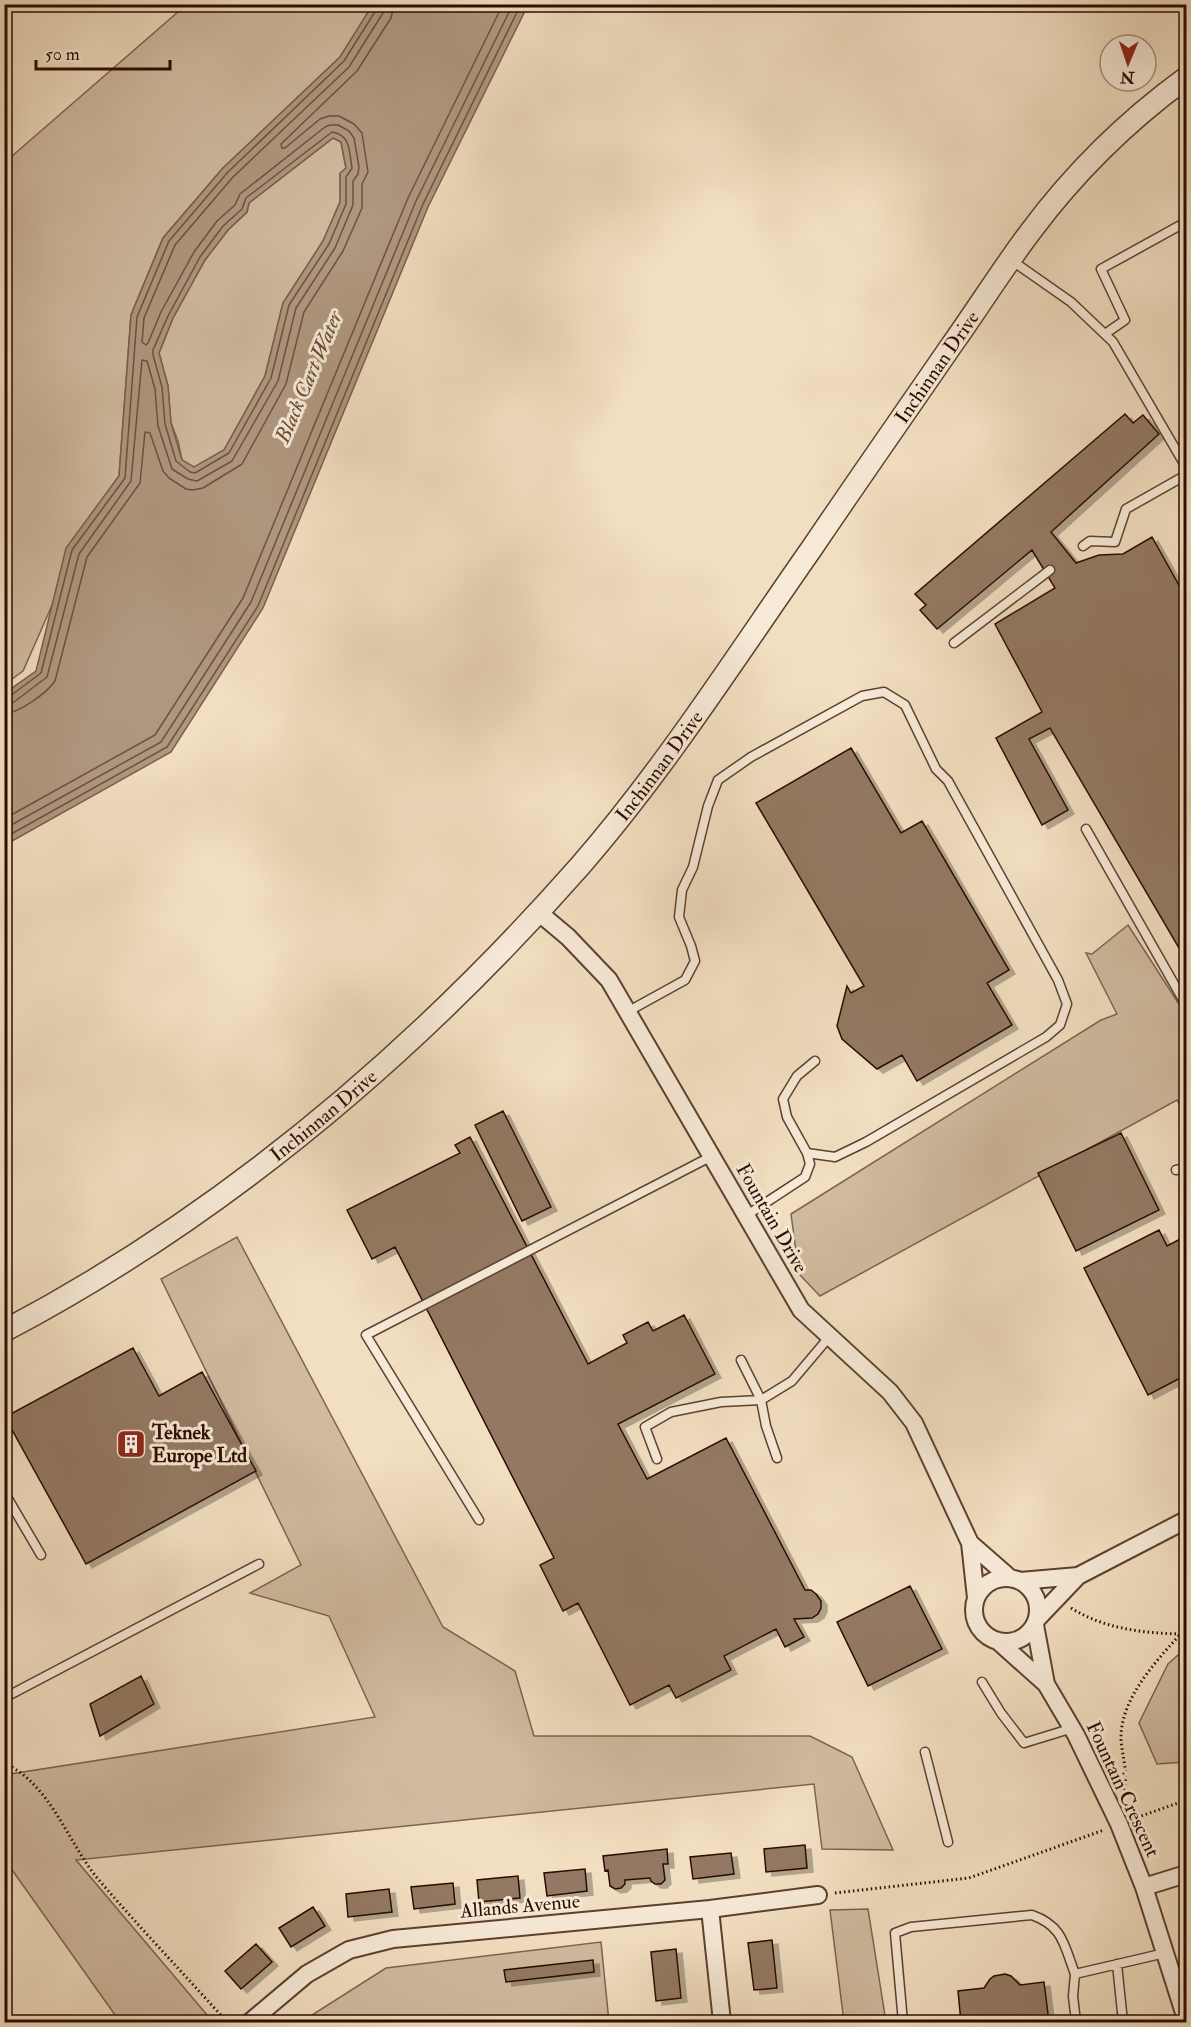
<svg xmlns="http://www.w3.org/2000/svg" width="1191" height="2027" font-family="'IM FELL Double Pica',serif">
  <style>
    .green { fill: #d0bba0; stroke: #7e6350; stroke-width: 1.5 }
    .water { fill: #af977f; stroke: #7b5f4c; stroke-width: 1.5; fill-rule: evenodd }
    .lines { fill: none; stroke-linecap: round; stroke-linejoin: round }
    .shore { stroke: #6e5140; stroke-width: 1.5 }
    .building { fill: #937964; stroke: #2c0b00; stroke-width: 1.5; filter: url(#shadow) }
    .service-casing { stroke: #5e4030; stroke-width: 11 }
    .minor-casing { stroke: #5e4030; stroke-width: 20 }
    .tertiary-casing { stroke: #5e4030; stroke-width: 24 }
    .path { stroke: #2c0b00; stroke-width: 3; stroke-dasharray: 1.5 3; stroke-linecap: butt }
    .service { stroke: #f7ead7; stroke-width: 8 }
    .minor { stroke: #f7ead7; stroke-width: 16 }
    .tertiary { stroke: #f7ead7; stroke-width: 21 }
    .labels { text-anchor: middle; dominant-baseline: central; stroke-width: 6; stroke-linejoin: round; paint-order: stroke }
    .street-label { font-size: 20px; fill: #2c0b00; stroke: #f7ead7 }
    .poi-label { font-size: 20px; font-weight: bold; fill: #2c0b00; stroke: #f7ead7; text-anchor: start }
    .water-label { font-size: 21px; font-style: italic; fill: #674a39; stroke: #f7ead7 }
  </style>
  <defs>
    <filter id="shadow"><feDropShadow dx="6" dy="4" stdDeviation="0" flood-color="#0004"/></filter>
  </defs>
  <rect width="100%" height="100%" fill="#f2dfc1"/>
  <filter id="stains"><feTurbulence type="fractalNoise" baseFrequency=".00333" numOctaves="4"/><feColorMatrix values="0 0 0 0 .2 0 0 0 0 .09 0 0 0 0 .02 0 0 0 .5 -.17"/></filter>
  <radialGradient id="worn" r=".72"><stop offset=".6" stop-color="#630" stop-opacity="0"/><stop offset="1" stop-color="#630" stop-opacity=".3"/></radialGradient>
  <path class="green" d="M186,5h187l-33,52 -117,111 -60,70 -32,77 -12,161 -52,72 -14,55 -30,68 -18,13 -1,-521z
    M333,138l8,4 5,26 -6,6v28l-17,39 -40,62 -18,73 -41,74 -30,18 -12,-8 -4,-19 -7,-18 -3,-37 -9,-33 14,-35 32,-58 23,-30 19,-18 2,-9z
    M1128,925l58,90v99l-9,-14 -357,196 -21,-22 -8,-60 310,-194 16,-6 -31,-61 6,1z
    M237,1237l206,390 72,44 19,65h276l42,21 41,93 -71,-1 -8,-65 -738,76 137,162h-93l-115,-162 -1,-85 371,-58 -46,-101 -79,-23 51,-28 -140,-286z
    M1186,1648v114l-29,2 -18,-41 29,-59z
    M868,1909l18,113h-42l-14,-112z
    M601,1942l8,80h-308l85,-54z"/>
  <path class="water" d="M373,4l155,1 -100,202 -165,401 -92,144 -166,93v-152l31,-22 30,-123 53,-72 12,-161 32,-77 60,-70 117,-111zM333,138l8,4 5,26 -6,5v29l-17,39 -40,62 -18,73 -41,74 -30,17 -12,-7 -11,-37 -3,-37 -9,-33 14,-35 32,-58 23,-30 19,-18 2,-9z"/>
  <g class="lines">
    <path class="shore" d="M332,132c19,3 17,20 20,36l-6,9v27l-17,40 -40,61 -18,73 -42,75 -34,20 -5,-1 -14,-11 -11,-37 -3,-37 -9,-32v-5l15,-34 32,-59 23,-31 19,-17 4,-11z
      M4,697l6,-1 31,-23 31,-123 53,-72 12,-161 32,-76 59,-69 116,-111 32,-51 1,-6
      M4,705l10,-3 33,-25 32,-123 52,-73 11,-121 5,1 8,28 3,37 14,43 16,10 9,2 35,-20 46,-80 18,-73 39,-60 18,-43v-24l5,-7 1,-7 -5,-29 -5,-7 -11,-6h-8l-5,2 -85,67 -5,11 -18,16 -23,31 -33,60 -13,31 -2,2 -4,-3 2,-24 31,-73 58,-68 116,-110 34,-54 2,-9
      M4,714c15,-1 43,-21 51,-33l32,-124 53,-74 5,-51 5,1 13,38 6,7 17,11 7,1 10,-2 39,-24 44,-80 18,-72 39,-61 19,-43v-24l6,-12 -6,-39 -8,-9 -15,-8h-10l-9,3 -35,29h-3l-1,-4 76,-73 34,-53 3,-14
      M4,819l151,-84 88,-137 165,-400 95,-194
      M4,829l157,-87 90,-140 165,-401 97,-197
      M4,838l163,-91 91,-141 165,-402 98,-200"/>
  </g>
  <path class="building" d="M1125,414l8,9 10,-8 16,19 -108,98 25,31 23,-8 24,-1 29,-17 34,61v362l-136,-232 -21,11 39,71 -26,15 -46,-87 46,-26 -47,-88 60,-36 -23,-38 -95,79 -17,-19 6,-5 -11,-11z
    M851,748l50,85 21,-12 87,149 -22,13 25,42 -95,56 -15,-26 -25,14 -35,-30 -5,-13 10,-40 4,7 13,-7 -108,-183z
    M503,1111l48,96 -29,14 -47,-96z
    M1121,1133l38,77 -83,41 -38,-78z
    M470,1137l118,227 39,-21 -4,-8 25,-13 5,9 31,-16 31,59 -97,50 29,55 79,-41 79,152h6l5,4 5,7v7l-3,6 -6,4 -18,1 10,18 -19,10 -9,-18 -52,27 7,14 -55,28 -7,-13 -39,20 -52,-102 -15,8 -23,-46 14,-7 -159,-311 -23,12 -25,-49 113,-57 -5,-8z
    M1159,1230l8,16 19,-10v139l-38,20 -64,-127z
    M133,1348l26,48 43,-24 54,99 -170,93 -81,-147z
    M910,1586l32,63 -74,37 -31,-64z
    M141,1676l13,28 -54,32 -10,-32z
    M805,1845l2,23 -41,4 -2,-23z
    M667,1849l1,15h-5l2,16 -4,4h-6l-4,-3 -1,-3 -25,2v4l-4,4 -6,1 -5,-3 -2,-16 -3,1 -2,-15z
    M731,1853l3,21 -41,5 -3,-22z
    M585,1869l2,22 -40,5 -3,-23z
    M518,1876l2,22 -41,4 -2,-22z
    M453,1883l2,21 -41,5 -3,-22z
    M389,1889l3,23 -44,5 -2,-23z
    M313,1907l12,19 -34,21 -12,-19z
    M772,1940l5,48 -23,2 -6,-47z
    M256,1944l16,18 -31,27 -16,-18z
    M676,1949l5,49 -25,3 -5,-49z
    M593,1960l1,12 -88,10 -2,-12z
    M1005,1974l6,2 9,9 24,-3 5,40h-88l-3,-31 26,-3 6,-9 4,-3z
    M779,2016l1,6h-23v-3z"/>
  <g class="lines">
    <g class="service-casing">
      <path id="service" d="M1011,260l60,42 42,40 73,125
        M1105,334l20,-14 -24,-51 85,-47
        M1083,546l7,-5 25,1 11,-33 60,-34
        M954,643l96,-73
        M1086,829l100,176
        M627,1012l58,-32 10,-19 -4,-15 -12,-29 3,-27 11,-23 15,-61 10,-26 33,-23 111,-61 22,-4 21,13 31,64 12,12 110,199 9,24 -7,21 -14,12 -180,105 -31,15 -28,-4
        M1176,1170l10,-2
        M747,1215l58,-38 5,-13 -3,-11 -20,-36 -4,-18 14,-23 18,-15
        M741,1360l20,40 31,-19 38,-45
        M657,1459l-12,-32 26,-15 50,-10 40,-2 5,26 11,32
        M4,1492l37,63
        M479,1520l-113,-185 346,-179
        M982,1682l19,31 23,30 49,-15
        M4,1698l255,-134
        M925,1752l23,90
        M1117,1964l6,58
        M1075,1974l-2,22 3,26
        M903,2022l-8,-89 16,-6 121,-12c31,11 32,30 43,59l90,-21"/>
    </g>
    <g class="minor-casing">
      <path id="minor" d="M537,911l31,26 41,43 192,330 89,82 24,31 56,120 6,55
        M970,1543l40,35
        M974 1610a32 32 0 1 1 64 0a32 32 0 1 1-64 0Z
        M1020,1581l58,-5
        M1038,1618l40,-42 108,-56
        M1035,1625l11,59
        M999,1642l47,42 30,51 43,89 25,63 42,132
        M1144,1887l42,-13
        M710,1909l12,113
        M250,2022l57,-48 42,-24 44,-11 317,-30 108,-14"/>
    </g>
    <g class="tertiary-casing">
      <g id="tertiary">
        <path id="s1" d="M4,1331c220,-116 412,-279 576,-465 86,-99 157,-211 232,-318 46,-68 93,-135 139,-202 27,-38 52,-78 80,-115 44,-59 96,-110 155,-153"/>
      </g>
    </g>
    <path class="path" d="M1071,1608c34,21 71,25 110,26
      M4,1763c46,20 64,80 94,116 42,49 86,95 129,143
      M1122,1794c8,-19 0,-36 -1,-55 -1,-42 39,-82 65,-111
      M1133,1819l53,-19
      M835,1893l134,-15 135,-48"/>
    <use href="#service" class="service"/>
    <use href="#minor" class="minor"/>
    <use href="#tertiary" class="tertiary"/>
  </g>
  <defs>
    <g id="building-square" transform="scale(1.5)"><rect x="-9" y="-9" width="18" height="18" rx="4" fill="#8f2418" stroke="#f7ead7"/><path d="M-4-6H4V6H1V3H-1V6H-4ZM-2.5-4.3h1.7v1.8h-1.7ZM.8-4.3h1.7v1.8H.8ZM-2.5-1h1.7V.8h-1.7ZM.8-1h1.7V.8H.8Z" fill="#fff"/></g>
  </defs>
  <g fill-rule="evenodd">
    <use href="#building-square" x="131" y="1444"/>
  </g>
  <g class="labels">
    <g class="street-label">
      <text stroke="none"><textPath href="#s1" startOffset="1358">Inchinnan Drive</textPath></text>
      <text stroke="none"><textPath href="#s1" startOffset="872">Inchinnan Drive</textPath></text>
      <text stroke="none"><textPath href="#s1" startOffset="386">Inchinnan Drive</textPath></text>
      <text transform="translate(772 1218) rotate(60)">Fountain Drive</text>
      <text transform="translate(1123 1789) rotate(65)">Fountain Crescent</text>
      <text transform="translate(520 1906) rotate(-5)">Allands Avenue</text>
    </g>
    <g class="poi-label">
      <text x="152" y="1432">Teknek<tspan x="152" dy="23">Europe Ltd</tspan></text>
    </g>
    <g class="water-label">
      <text transform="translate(309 377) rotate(-67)">Black Cart Water</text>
    </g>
  </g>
  <rect width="1191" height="2027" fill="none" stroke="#f2dfc1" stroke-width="24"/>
  <rect x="6" y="6" width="1179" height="2015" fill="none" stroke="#2c0b00" stroke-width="3"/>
  <rect x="12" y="12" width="1167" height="2003" fill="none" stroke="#2c0b00" stroke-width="1.5"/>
  <g transform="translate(1128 63) rotate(182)"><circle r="28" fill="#f7ead7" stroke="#a69181" stroke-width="1.5"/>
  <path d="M0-4.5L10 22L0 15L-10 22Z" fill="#8f2418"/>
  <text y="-9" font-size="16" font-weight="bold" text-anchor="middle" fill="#2c0b00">N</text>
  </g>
  <path d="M36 60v9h134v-9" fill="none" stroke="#2c0b00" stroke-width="3"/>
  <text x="45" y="60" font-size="18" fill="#2c0b00" stroke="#f7ead7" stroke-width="4.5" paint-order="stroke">50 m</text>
  <rect width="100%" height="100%" filter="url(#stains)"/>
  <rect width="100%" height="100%" fill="url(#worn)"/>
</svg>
